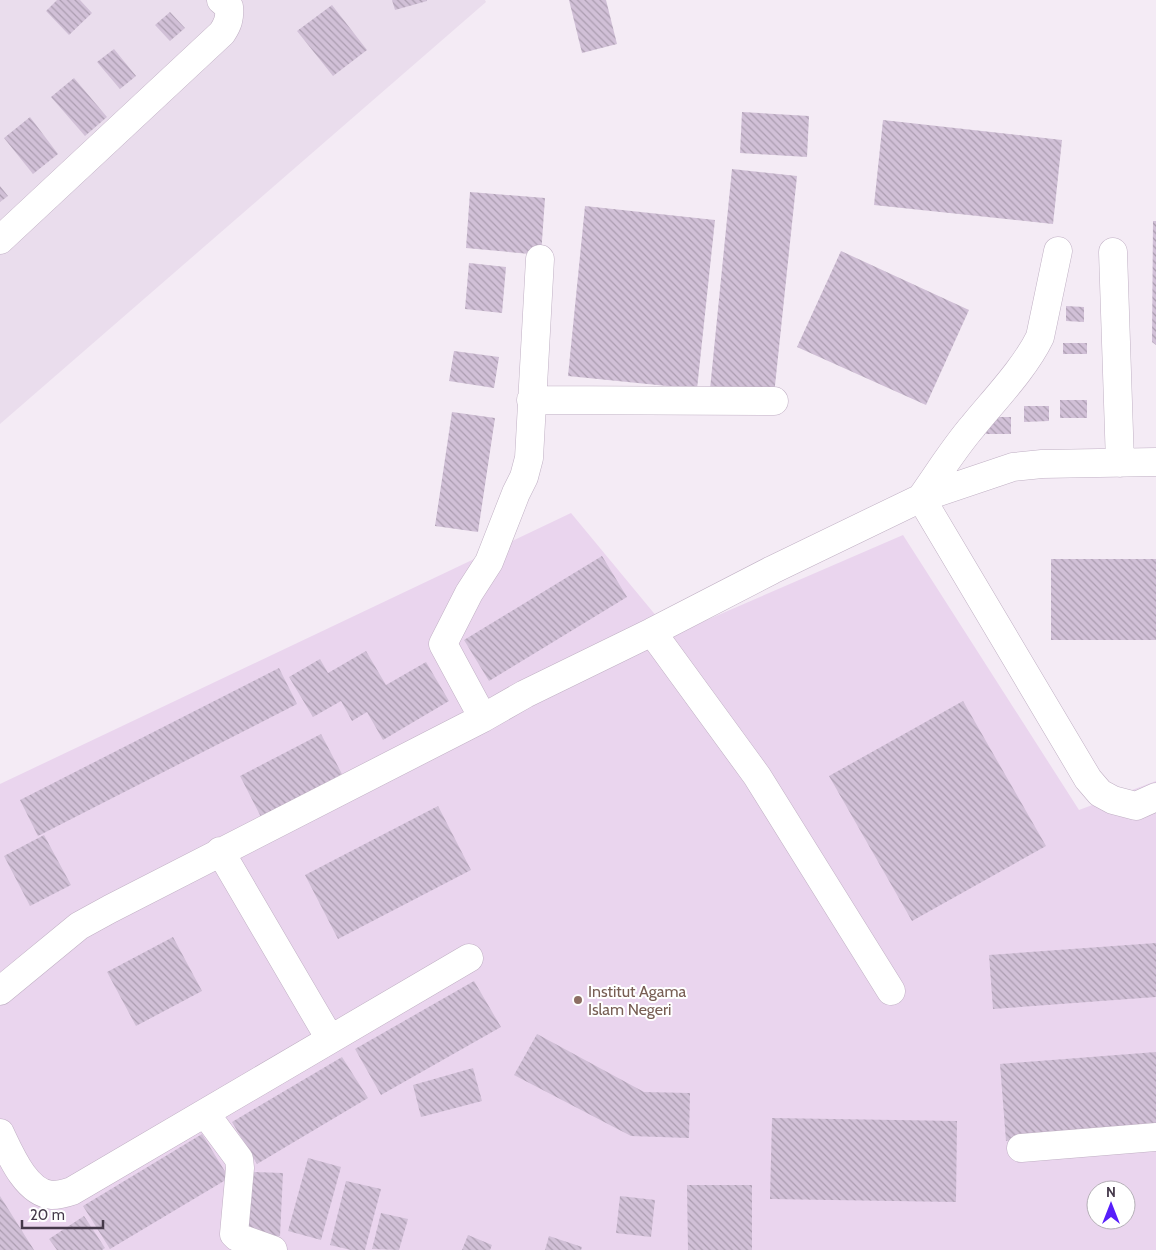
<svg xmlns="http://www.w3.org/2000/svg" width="1156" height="1250" font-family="Cabin,sans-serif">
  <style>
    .residential { fill: #eadded }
    .education { fill: #ead5ee; fill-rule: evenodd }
    .building { fill: url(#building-back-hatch) }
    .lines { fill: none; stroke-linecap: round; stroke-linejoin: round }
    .minor-casing { stroke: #c0b0c4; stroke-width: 29 }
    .minor { stroke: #fff; stroke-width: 28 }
    .education-dot { fill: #8d6e63; stroke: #fff; stroke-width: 2 }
    .labels { text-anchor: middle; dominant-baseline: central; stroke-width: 4; stroke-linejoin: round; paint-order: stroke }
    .education-label { font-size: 16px; fill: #785e54; stroke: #fff; text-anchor: start }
  </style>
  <defs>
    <pattern id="building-back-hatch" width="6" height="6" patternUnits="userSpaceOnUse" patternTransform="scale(1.25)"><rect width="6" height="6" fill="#d1c0d7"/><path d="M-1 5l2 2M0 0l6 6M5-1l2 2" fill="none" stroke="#ab9db0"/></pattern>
  </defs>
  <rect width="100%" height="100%" fill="#f4ebf5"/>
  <path class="residential" d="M0,0h485l1,2 -486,422z"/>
  <path class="education" d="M571,513l101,122 231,-100 176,275 77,-29v469h-1156v-466zM1096,1190h30v30h-30z"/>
  <path class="building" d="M57,0h23l12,13 -23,22 -23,-24z
    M392,0h35v1l-32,9z
    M569,0h37l11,44 -35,9z
    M332,5l35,45 -34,26 -36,-45z
    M170,12l15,16 -15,13 -15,-16z
    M114,49l22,27 -16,13 -23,-27z
    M74,78l33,39 -22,19 -34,-39z
    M742,112l67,4 -2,41 -67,-4z
    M30,117l28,37 -25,20 -29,-36z
    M883,120l179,20 -9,84 -179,-19z
    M732,169l65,7 -23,219 -64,-6z
    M0,186l8,10 -8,6z
    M470,192l75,6 -4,57 -75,-7z
    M585,206l130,14 -18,169 -129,-13z
    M1153,221h3v124l-4,-3z
    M841,251l128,59 -43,95 -129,-58z
    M469,263l37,4 -4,46 -37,-4z
    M1066,306l18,1v15l-18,-1z
    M1063,343h24v11h-24z
    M454,351l45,6 -5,31 -45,-7z
    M1060,400h27v18h-27z
    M1024,406h25v15l-25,1z
    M452,412l43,6 -17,114 -43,-6z
    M986,417h25v17h-25z
    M602,556l25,41 -138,84 -25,-41z
    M1051,559h105v81h-105z
    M366,651l20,34 40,-23 23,39 -66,39 -16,-28 -15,9 -11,-20 -28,16 -24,-40 31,-18 8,14z
    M279,668l18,36 -259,132 -18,-36z
    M963,701l83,145 -134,75 -83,-145z
    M321,734l21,40 -81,43 -21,-41z
    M438,806l33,64 -133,69 -33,-64z
    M44,835l27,50 -41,21 -26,-50z
    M173,937l29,54 -66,35 -29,-54z
    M1156,943v54l-163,12 -4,-54z
    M474,981l27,46 -120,68 -26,-46z
    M537,1034l107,58 46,1 -1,45 -58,-2 -117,-61z
    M1156,1052v78l-150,11 -6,-77z
    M342,1057l26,41 -111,66 -25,-42z
    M473,1068l9,33 -61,16 -8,-32z
    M772,1118l185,3 -1,81 -186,-3z
    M202,1134l27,44 -119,71 -27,-43z
    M308,1158l33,9 -20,73 -33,-9z
    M251,1172l32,1 -3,63 -32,-1z
    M346,1181l35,8 -16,61h-14l-21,-5z
    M687,1185h65v65h-64z
    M0,1196l34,54h-34z
    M620,1196l35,4 -4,37 -35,-4z
    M381,1213l27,6 -9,31 -27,-1z
    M84,1216l21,32 -3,2h-45l-8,-11z
    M468,1235l24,10 -2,5h-28z
    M549,1236l33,11 -1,3h-36z"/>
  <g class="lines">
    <g class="minor-casing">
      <path id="minor" d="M0,240l222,-207c6,-9 8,-15 7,-26l-8,-7
        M1113,252l7,211
        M531,400l243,1
        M921,498l167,281 12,14 13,7 23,6 20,-9
        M921,498c17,-24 33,-50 52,-72 22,-27 52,-58 67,-89l18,-86
        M652,632l105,144 134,215
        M483,718l-40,-74 26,-51 20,-31 27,-69 8,-16 5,-19 11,-199
        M220,851l110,188
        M0,991l79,-65 31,-17 373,-191 42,-24 127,-62 120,-62 149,-72 92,-31 29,-3 114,-2
        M205,1113l34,46 1,9 -6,66 3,3 36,13
        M0,1133c10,21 26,60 52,62 7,0 14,-2 20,-4l397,-233
        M1021,1148l135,-11"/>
    </g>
    <use href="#minor" class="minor"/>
  </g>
  <circle class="education-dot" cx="578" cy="1000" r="5"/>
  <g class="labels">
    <g class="education-label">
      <text x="588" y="991">Institut Agama<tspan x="588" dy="18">Islam Negeri</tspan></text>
    </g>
  </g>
  <g transform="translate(1111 1205)"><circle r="24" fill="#ffffff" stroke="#b5b0b7"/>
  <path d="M0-4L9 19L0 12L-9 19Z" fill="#571efa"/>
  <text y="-8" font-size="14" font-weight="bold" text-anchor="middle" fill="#45394a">N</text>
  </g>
  <path d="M22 1220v8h81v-8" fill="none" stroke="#45394a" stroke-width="2.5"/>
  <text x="30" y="1220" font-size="15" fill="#45394a" stroke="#ffffff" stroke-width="4" paint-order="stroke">20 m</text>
</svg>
